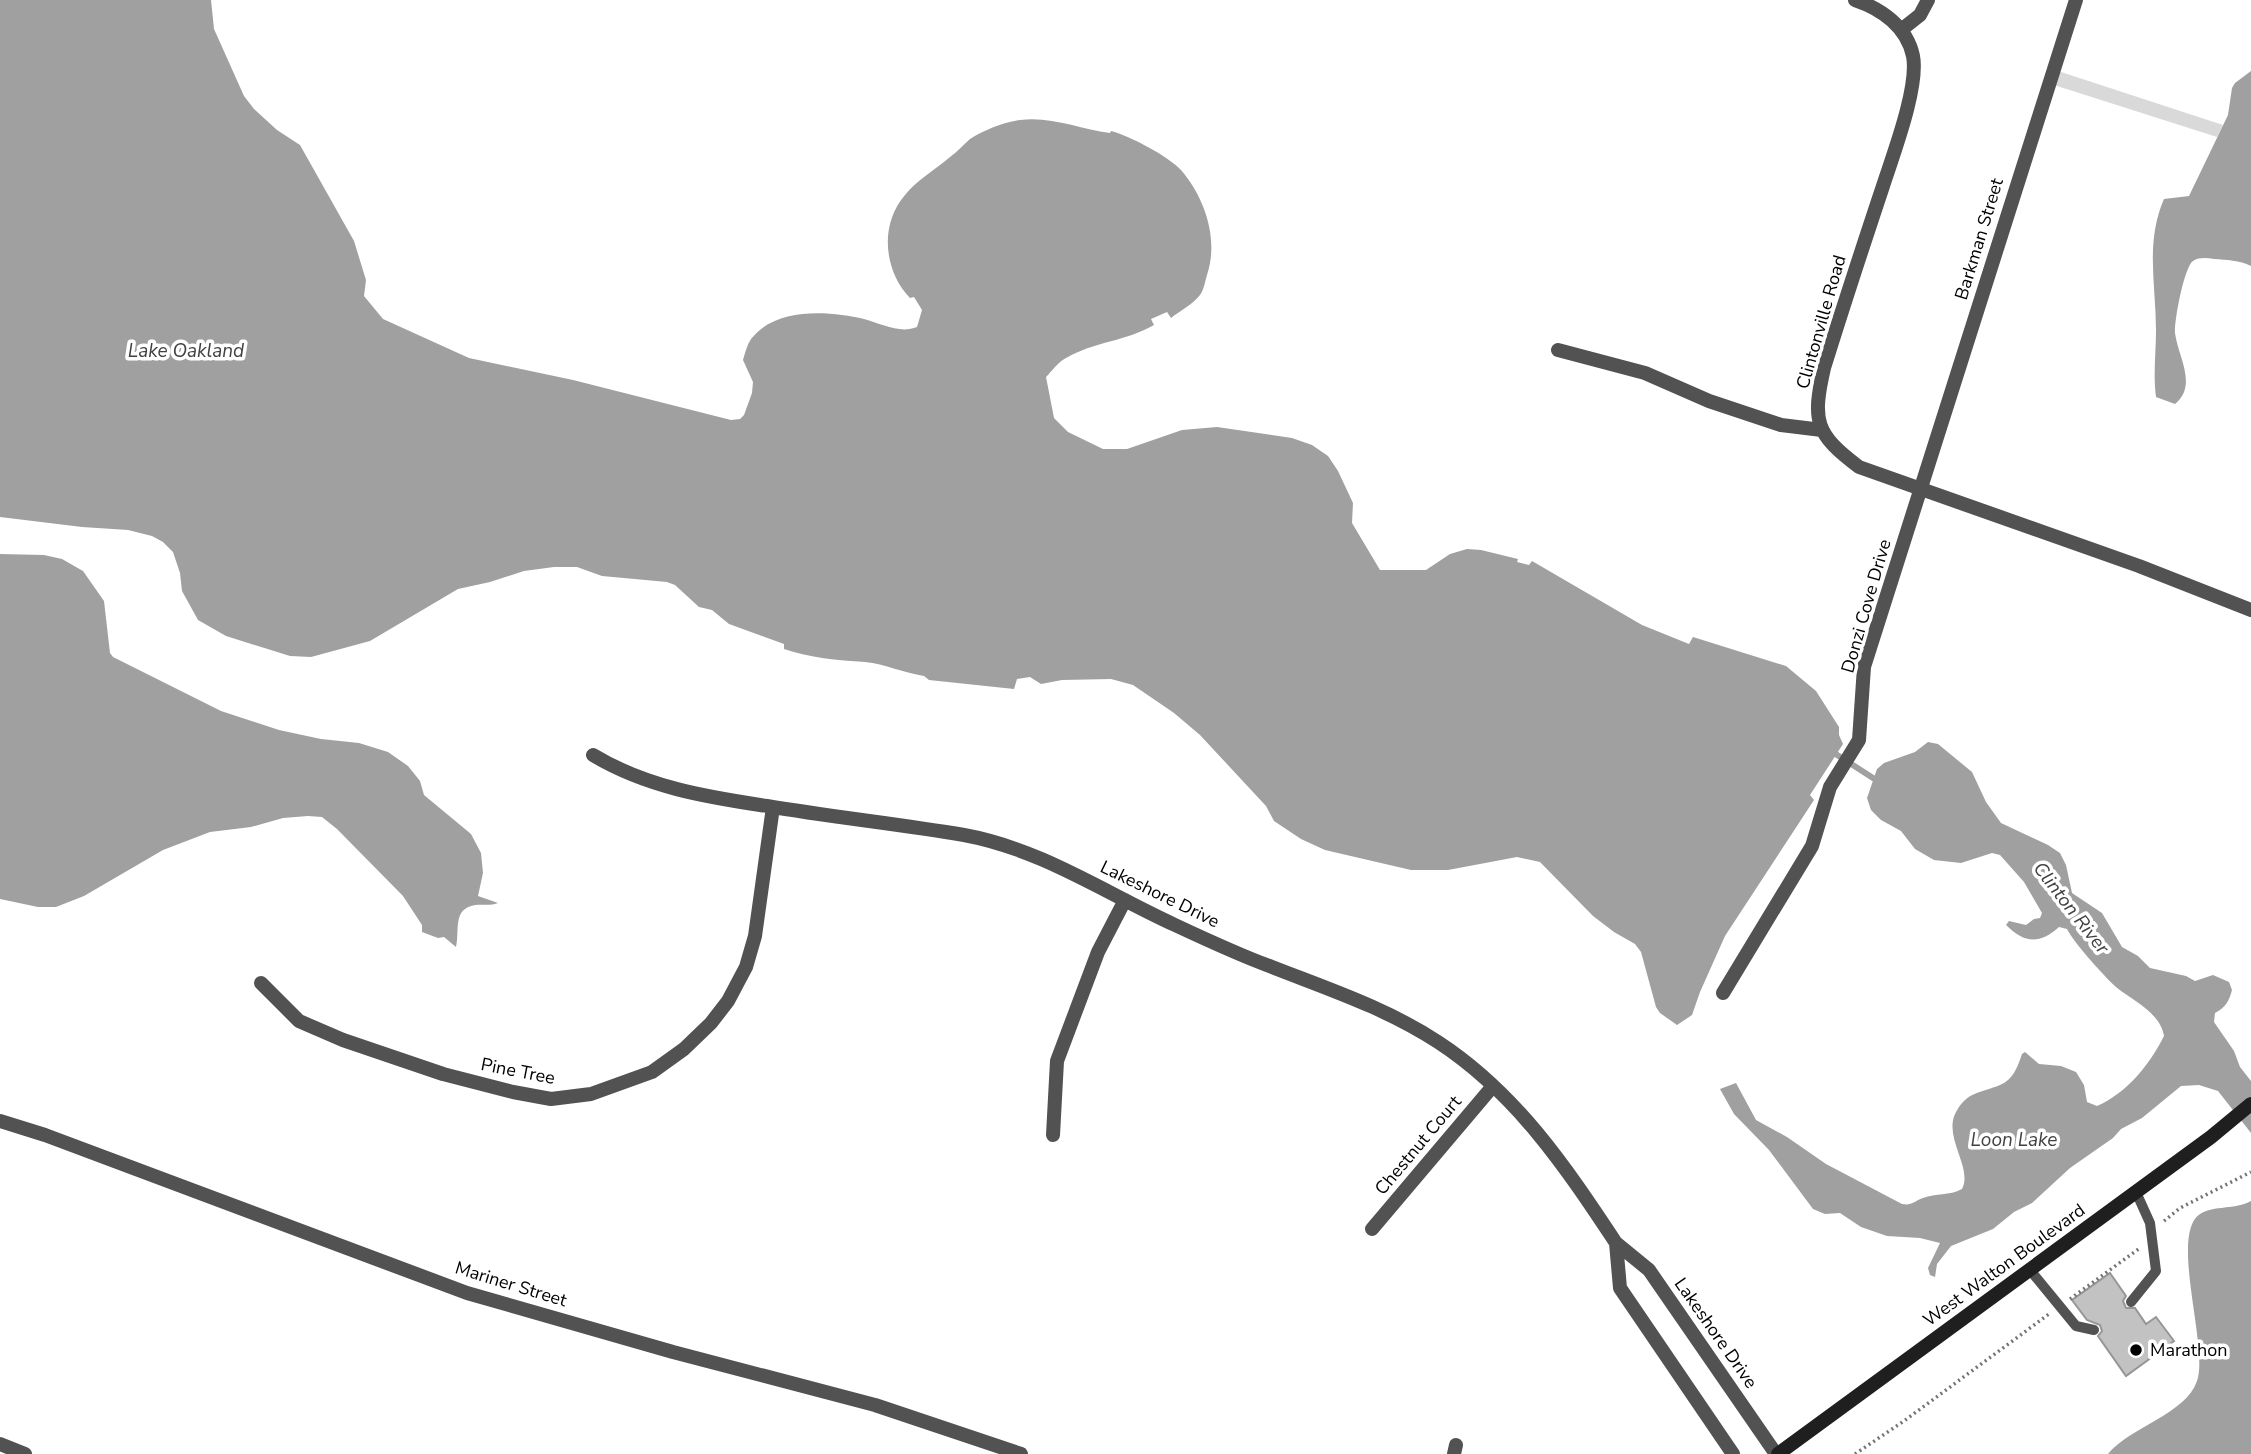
<svg xmlns="http://www.w3.org/2000/svg" width="2251" height="1454" font-family="'Nunito Sans',sans-serif">
  <style>
    .green { fill: #d9d9d9 }
    .water { fill: #a0a0a0 }
    .lines { fill: none; stroke-linecap: round; stroke-linejoin: round }
    .stream { stroke: #a0a0a0; stroke-width: 6 }
    .building { fill: #c2c2c2; stroke: #969696; stroke-width: 2 }
    .path { stroke: #747474; stroke-width: 3.5; stroke-dasharray: 2 3.5; stroke-linecap: butt }
    .service { stroke: #525252; stroke-width: 10 }
    .minor { stroke: #525252; stroke-width: 14 }
    .tertiary { stroke: #525252; stroke-width: 14 }
    .secondary { stroke: #1f1f1f; stroke-width: 14 }
    .poi-dot { fill: #000; stroke: #fff; stroke-width: 2.5 }
    .labels { text-anchor: middle; dominant-baseline: central; stroke-width: 7; stroke-linejoin: round; paint-order: stroke }
    .street-label { font-size: 18px; fill: #000; stroke: #fff }
    .poi-label { font-size: 18px; fill: #000; stroke: #fff; text-anchor: start }
    .water-label { font-size: 19px; font-style: italic; fill: #414141; stroke: #fff }
  </style>
  <rect width="100%" height="100%" fill="#fff"/>
  <path class="green" d="M2058,71l165,54 -6,12 -163,-52z"/>
  <path class="water" d="M0,0h211l3,29 30,67 10,13 23,21 23,15 54,96 12,39 -2,16 19,23 86,39 104,22 158,40 9,-1 4,-4 8,-22 1,-11 -10,-22c2,-7 4,-15 8,-21 25,-32 78,-28 113,-20 18,5 36,15 53,8l5,-17 -8,-13 -4,1c-26,-27 -31,-73 -5,-103 12,-15 30,-25 45,-38 7,-5 13,-12 20,-18 14,-9 34,-17 50,-19 31,-4 60,9 90,13l1,-2c19,5 57,25 70,39 24,28 38,69 26,105 -2,6 -3,15 -7,20 -7,9 -20,16 -29,23l-4,-6 -16,7 3,6c-27,16 -61,17 -88,33 -8,4 -14,13 -20,19l8,41 14,14 35,17h24l55,-19 35,-3 75,11 20,7 16,11 10,15 15,32 -1,20 28,47h46l24,-16 17,-5 14,1 37,9 -1,3 12,3 3,-4 110,64 47,19 4,-7 93,29 30,25 23,36v8l4,9 -33,51 4,5 -89,136 -25,56 -8,23 -15,10 -17,-12 -4,-6 -15,-55 -6,-8 -21,-12 -21,-16 -53,-54 -23,-5 -69,13h-37l-86,-20 -24,-11 -27,-18 -8,-15 -66,-71 -26,-22 -41,-28 -22,-6 -49,1 -21,4 -11,-7 -13,2 -3,10 -85,-9 -5,-4c-20,-3 -39,-12 -59,-14 -28,-2 -55,-4 -81,-13v-5l-55,-20 -17,-14 -13,-3 -24,-22 -8,-3 -65,-6 -25,-9h-23l-30,4 -34,11 -32,7 -88,52 -59,16 -21,-1 -64,-20 -28,-16 -16,-29 -2,-18 -7,-21 -10,-10 -11,-6 -24,-6 -46,-3 -82,-10z
    M2251,71v195c-12,-6 -24,-6 -37,-7 -7,-1 -15,-2 -21,2 -9,6 -19,61 -18,72 3,24 23,52 0,71l-19,-7c-3,-23 0,-44 0,-67 0,-44 -11,-88 8,-131l25,-3 39,-81 4,-27 3,-5z
    M0,554l44,1 18,4 21,12 21,30 6,52 3,4 108,54 58,19 42,9 38,4 29,9 20,14 12,15 4,14 47,39 10,19 2,20 -5,23 20,7c-8,3 -15,1 -23,2 -23,4 -15,25 -19,42l-12,-10 -6,1 -16,-6v-7l-19,-29 -66,-67 -15,-12 -14,-1 -25,2 -32,9 -41,5 -47,18 -79,46 -28,11h-18l-38,-8z
    M1928,742l10,2 34,28 14,30 15,21 47,22 12,8 6,12 6,28 30,20 20,34 16,9 12,12 36,8 9,5 18,-6 16,7 3,8c-3,11 -6,17 -17,23l-1,9 20,29 6,16 11,14v52l-33,-42 -19,-6 -18,1 -39,32 -21,11 -8,9 -43,30 -38,35 -18,9 -21,17 -42,17 -14,18 -2,13 -5,-2 -2,-7 12,-25 -20,-5 -33,-2 -26,-9 -21,-14 -15,1 -12,-5 -44,-59 -35,-36 -14,-25 16,-6 20,37 31,17 39,27 76,40c10,2 12,-3 21,-6 13,-5 26,-2 39,-9 11,-21 -18,-50 -7,-75 11,-23 26,-21 45,-29 13,-5 18,-19 22,-31l3,-2 14,12 22,2 15,6 8,13 3,17 10,4c30,-13 53,-42 67,-70 -4,-24 -31,-35 -48,-49 -13,-12 -42,-44 -49,-58l-8,-2c-20,18 -35,16 -53,-2l3,-4 17,4 8,-6 6,-1 2,-5 -18,-31 -24,-27 -8,-2 -31,10 -27,-3 -19,-11 -14,-18 -20,-11 -10,-10 -4,-12 10,-29 7,-6 31,-11z
    M2251,1201v253h-143c22,-27 78,-40 89,-73 12,-34 -28,-147 3,-167 14,-9 35,-4 51,-13z"/>
  <g class="lines">
    <path class="stream" d="M1831,751l42,27"/>
  </g>
  <path class="building" d="M2110,1273l16,23 -3,5 3,7h9l11,16 10,-7 18,24 -48,35 -28,-40 4,-5 -2,-6 -13,-5 -15,-20z"/>
  <g class="lines">
    <path class="path" d="M2164,1221l16,-13 71,-36
      M2070,1299l70,-51
      M1855,1454l49,-33 145,-107"/>
    <path class="service" d="M2030,1270l46,56 18,4
      M2131,1302l25,-31 -6,-48 -14,-31"/>
    <path class="minor" d="M1901,30l19,-15 8,-15
      M1558,350l87,23 64,28 72,24 41,5
      M593,755c53,32 113,42 174,51 65,11 132,18 197,29 77,14 141,58 211,90 32,15 64,30 97,42 56,22 114,41 166,75 78,51 127,124 178,201
      M261,983l38,38 44,19 100,34 70,18 38,7 40,-5 61,-22 32,-23 27,-26 17,-22 18,-34 9,-31 18,-129
      M1723,993l89,-147 18,-59 29,-47 5,-73 212,-667
      M0,1121l45,14 422,158 206,59 202,53 146,49
      M1053,1135l4,-74 41,-109 27,-52
      M1372,1229l121,-143
      M0,1444l25,10
      M1454,1454l2,-9
      M1733,1454l-113,-166 -4,-45 33,27 127,184"/>
    <path class="tertiary" d="M1855,0c27,9 52,27 58,56 6,31 -20,99 -30,130 -20,60 -40,121 -59,182 -12,53 -9,66 35,99l280,99 112,44"/>
    <path class="secondary" d="M1778,1454l433,-317 40,-33"/>
  </g>
  <circle class="poi-dot" cx="2136" cy="1350" r="7"/>
  <g class="labels">
    <g class="street-label">
      <text transform="translate(1979 239) rotate(-73)">Barkman Street</text>
      <text transform="translate(1821 322) rotate(-74)">Clintonville Road</text>
      <text transform="translate(1866 606) rotate(-74)">Donzi Cove Drive</text>
      <text transform="translate(1160 894) rotate(26)">Lakeshore Drive</text>
      <text transform="translate(518 1071) rotate(11)">Pine Tree</text>
      <text transform="translate(1418 1145) rotate(-50)">Chestnut Court</text>
      <text transform="translate(2004 1265) rotate(-36)">West Walton Boulevard</text>
      <text transform="translate(511 1284) rotate(17)">Mariner Street</text>
      <text transform="translate(1716 1333) rotate(55)">Lakeshore Drive</text>
    </g>
    <g class="poi-label">
      <text x="2150" y="1350">Marathon</text>
    </g>
    <g class="water-label">
      <text x="186" y="351">Lake Oakland</text>
      <text transform="translate(2071 908) rotate(52)">Clinton River</text>
      <text x="2014" y="1140">Loon Lake</text>
    </g>
  </g>
</svg>
